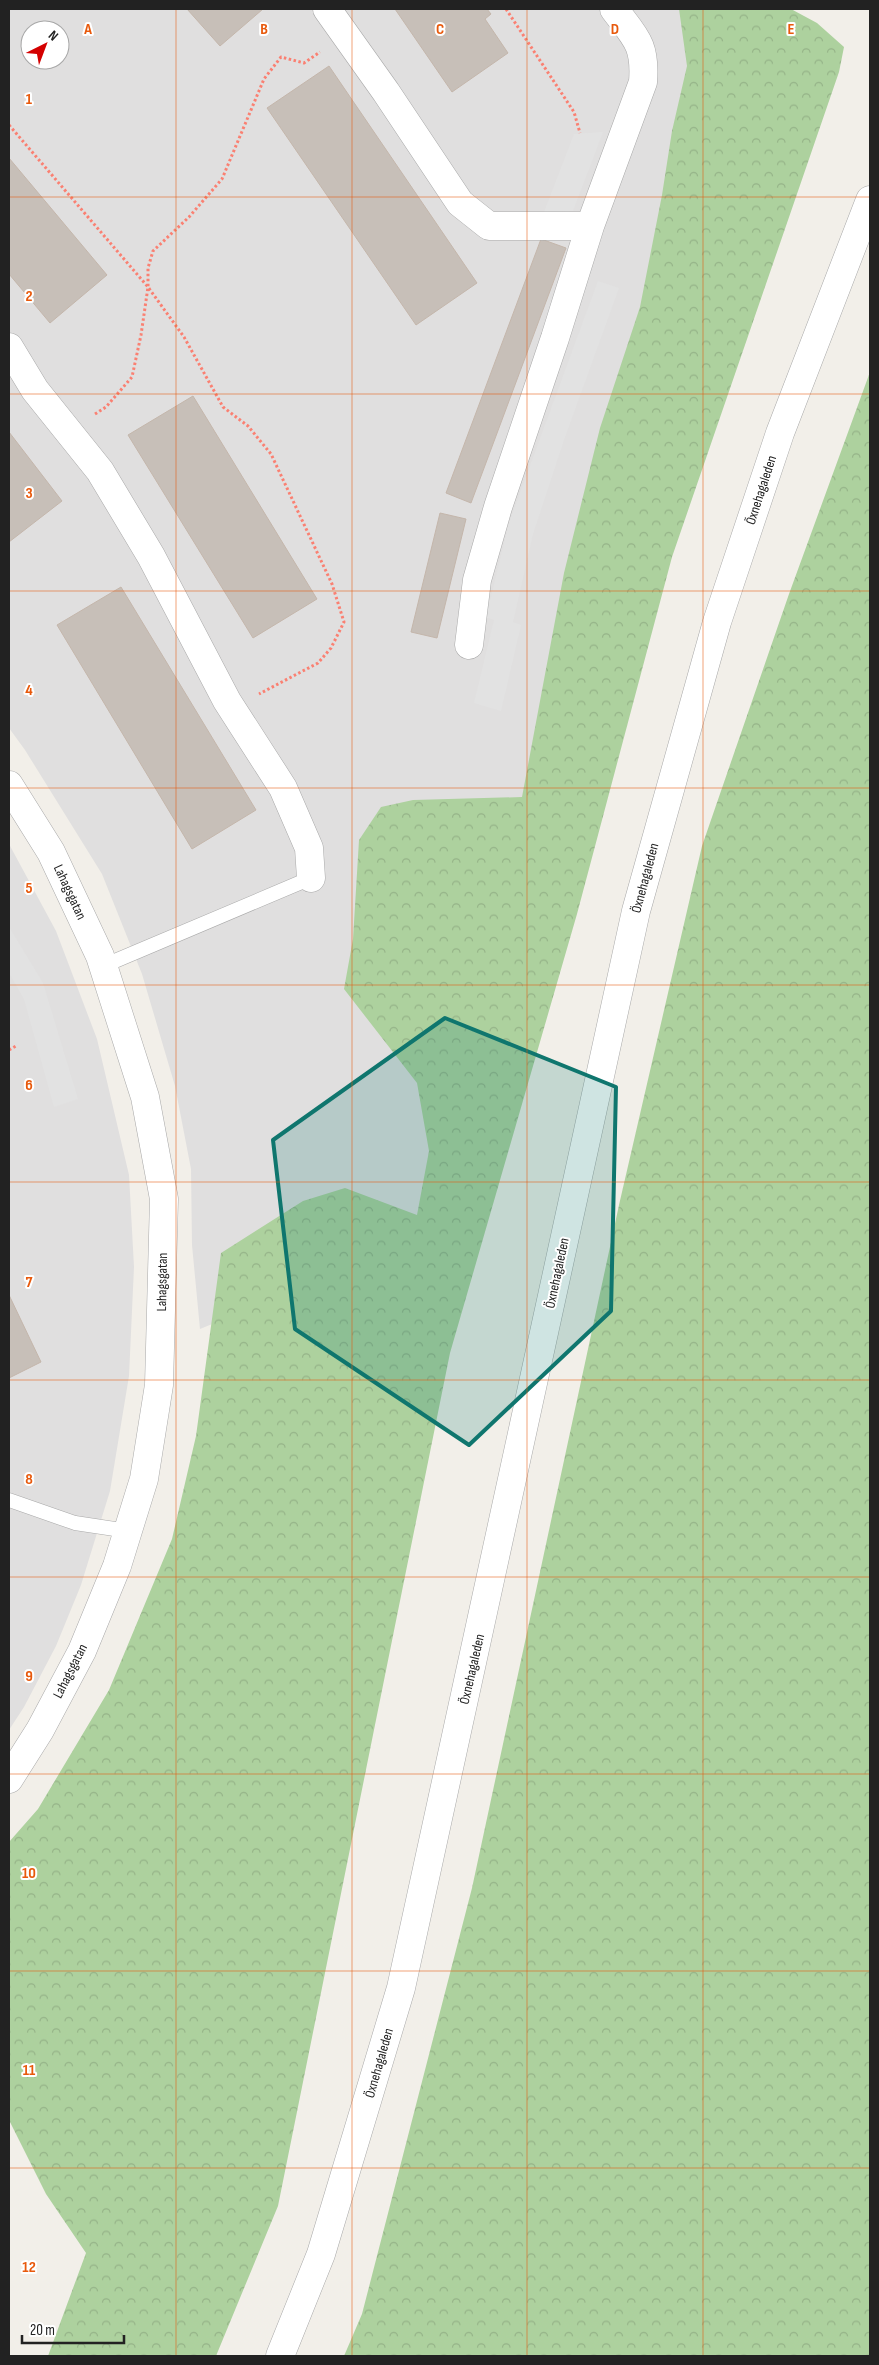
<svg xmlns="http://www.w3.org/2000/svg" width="879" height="2365" font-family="'Sofia Sans Condensed',sans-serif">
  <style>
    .residential { fill: #e0dfdf; fill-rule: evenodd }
    .forest { fill: url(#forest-crowns) }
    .parking { fill: #e2e2e2 }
    .building { fill: #c7bfb8; stroke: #c4b6ab }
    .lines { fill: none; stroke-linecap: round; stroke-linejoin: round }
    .service-casing { stroke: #a9a9a9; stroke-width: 15 }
    .minor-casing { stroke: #a9a9a9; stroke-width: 29 }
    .tertiary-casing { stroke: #a9a9a9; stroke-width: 29 }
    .path { stroke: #fa8072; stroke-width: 3; stroke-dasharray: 2.5 2.5; stroke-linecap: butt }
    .service { stroke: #fff; stroke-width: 14 }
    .minor { stroke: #fff; stroke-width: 28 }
    .tertiary { stroke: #fff; stroke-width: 28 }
    .marked { fill: #0f766e; fill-opacity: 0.2; stroke: #0f766e; stroke-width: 4; stroke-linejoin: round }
    .grid { fill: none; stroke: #e8590c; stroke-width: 1; stroke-opacity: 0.55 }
    .labels { text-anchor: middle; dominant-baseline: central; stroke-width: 4; stroke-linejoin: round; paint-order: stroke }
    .street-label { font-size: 14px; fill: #222; stroke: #fff }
    .grid-label { font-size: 16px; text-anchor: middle; font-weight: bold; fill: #e8590c; stroke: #fff; stroke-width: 4; stroke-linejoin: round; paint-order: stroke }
  </style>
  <defs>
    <pattern id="forest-crowns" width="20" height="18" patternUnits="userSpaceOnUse" patternTransform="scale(1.25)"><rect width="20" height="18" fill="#add19e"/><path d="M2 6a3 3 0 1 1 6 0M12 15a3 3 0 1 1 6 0" fill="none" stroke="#95b388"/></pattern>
  </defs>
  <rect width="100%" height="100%" fill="#f2efe9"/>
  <path class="residential" d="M9,9h697l56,60 -352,1174 -210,86 -8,-84 -1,-76 -16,-83 -33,-112 -40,-100 -77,-124 -16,-22zM30,30h30v30h-30z
    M9,844l47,87 41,108 32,136 5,92 -5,109 -19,115 -29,94 -25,61 -32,61 -15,23z"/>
  <path class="forest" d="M679,9h112l26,14 27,24 -5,25 -167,485 -95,357 -127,439 -172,853 -62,150h-168l38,-103 -40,-59 -37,-74v-278l29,-33 71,-119 63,-151 24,-103 25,-183 82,-52 42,-13 72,27 12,-64 -12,-68 -73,-94 9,-50 6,-99 22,-33 32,-7 109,-3 42,-224 36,-145 40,-121 22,-112 10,-64 15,-65z
    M870,372v1984h-526l18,-42 110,-426 147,-683 83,-359 87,-252z"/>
  <path class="parking" d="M603,132l-30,79 -29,1 30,-78z
    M598,281l21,7 -55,152 -31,94 -20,88 8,3 -20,86 -27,-8 20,-83 -8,-3 23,-94z
    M9,927l34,56 35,116 -24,8 -30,-108 -15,-26z"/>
  <path class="building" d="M187,9h76l-43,37z
    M395,9h92l4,5 -6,5 23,34 -56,39z
    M329,66l148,217 -61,42 -149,-217z
    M9,158l98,117 -57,48 -41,-49z
    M541,239l25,9 -95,255 -25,-10z
    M193,396l124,203 -64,39 -125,-203z
    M9,432l53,69 -53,41z
    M440,513l26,6 -29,119 -26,-6z
    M121,587l135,223 -64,39 -135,-224z
    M9,1295l32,67 -32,16z"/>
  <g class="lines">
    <g class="service-casing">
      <path id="service" d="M103,966l208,-88
        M9,1500l66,23 53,8"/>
    </g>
    <g class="minor-casing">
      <path id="minor" d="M327,9l59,83 74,111 29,23h101
        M9,347l26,43 65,81 51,85 76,145 56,87 26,60 2,30
        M469,645l8,-65 21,-73 57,-169 35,-112 53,-144c3,-38 -8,-45 -29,-73
        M9,785l42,67 49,104 45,141 19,102 -5,186 -15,94 -27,87 -35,85 -42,79 -31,49"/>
    </g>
    <g class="tertiary-casing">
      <path id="tertiary" d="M280,2356l41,-102 80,-266 235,-1077 81,-289 63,-189 90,-233"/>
    </g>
    <path class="path" d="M506,9l68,103 6,21
      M9,125l139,162 36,50 39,70 25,19 23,28 61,130 12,38 -13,26 -13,15 -59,31
      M95,414l11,-7 26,-30 9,-42 7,-48v-19l5,-17 36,-34 33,-38 42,-100 17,-22 23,6 16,-11
      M9,1050l7,-4"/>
    <use href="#service" class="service"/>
    <use href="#minor" class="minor"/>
    <use href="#tertiary" class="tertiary"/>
  </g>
  <path class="marked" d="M445,1018l171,69 -5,224 -142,134 -174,-116 -22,-189z"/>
  <path class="grid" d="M176,9v2347M352,9v2347M527,9v2347M703,9v2347M9,197h861M9,394h861M9,591h861M9,788h861M9,985h861M9,1182h861M9,1380h861M9,1577h861M9,1774h861M9,1971h861M9,2168h861"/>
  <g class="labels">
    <g class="street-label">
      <text transform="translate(761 490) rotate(-72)">Öxnehagaleden</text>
      <text transform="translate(645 878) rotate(-75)">Öxnehagaleden</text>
      <text transform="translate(70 892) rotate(65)">Lahagsgatan</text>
      <text transform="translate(557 1273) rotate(-78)">Öxnehagaleden</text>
      <text transform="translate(162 1282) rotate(-89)">Lahagsgatan</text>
      <text transform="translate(472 1669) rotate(-77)">Öxnehagaleden</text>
      <text transform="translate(70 1671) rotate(-63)">Lahagsgatan</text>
      <text transform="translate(379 2063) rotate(-74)">Öxnehagaleden</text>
    </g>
  </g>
  <g class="grid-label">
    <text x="88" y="34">A</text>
    <text x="264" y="34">B</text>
    <text x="440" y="34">C</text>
    <text x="615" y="34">D</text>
    <text x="791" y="34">E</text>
    <text x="29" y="104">1</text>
    <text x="29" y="301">2</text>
    <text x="29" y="498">3</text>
    <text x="29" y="695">4</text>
    <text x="29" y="893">5</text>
    <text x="29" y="1090">6</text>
    <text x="29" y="1287">7</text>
    <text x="29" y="1484">8</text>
    <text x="29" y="1681">9</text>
    <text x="29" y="1878">10</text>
    <text x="29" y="2075">11</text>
    <text x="29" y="2272">12</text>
  </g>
  <rect width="879" height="2365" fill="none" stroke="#222222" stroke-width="20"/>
  <g transform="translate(45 45) rotate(42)"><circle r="24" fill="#ffffff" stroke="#a7a7a7"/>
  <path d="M0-4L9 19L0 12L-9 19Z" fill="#d40000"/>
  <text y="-8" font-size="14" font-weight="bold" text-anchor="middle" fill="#222222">N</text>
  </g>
  <path d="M22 2335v8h102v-8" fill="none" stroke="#222222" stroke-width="2.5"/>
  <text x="30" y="2335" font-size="15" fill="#222222" stroke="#ffffff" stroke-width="4" paint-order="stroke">20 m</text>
</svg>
